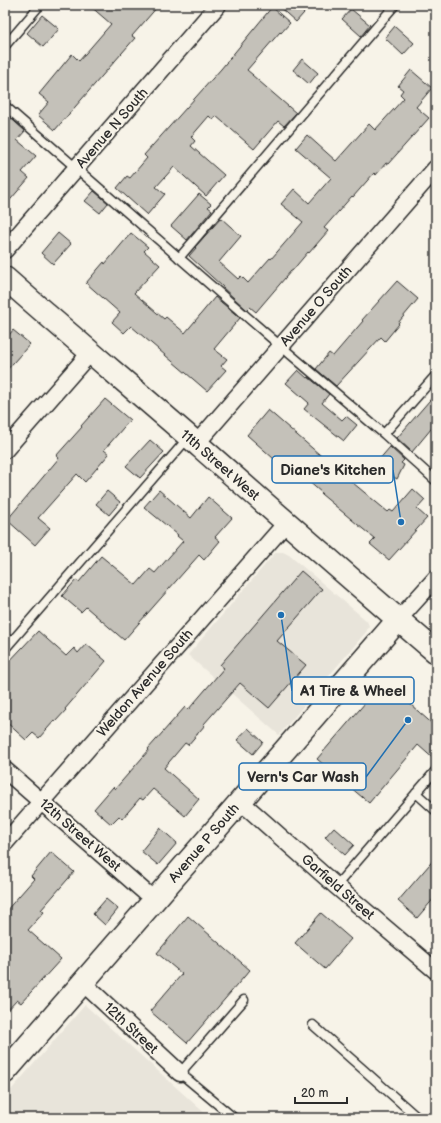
<svg xmlns="http://www.w3.org/2000/svg" width="441" height="1123" font-family="'Balsamiq Sans',sans-serif">
  <style>
    .built { fill: #e8e4da }
    .building { fill: #c4c1b9; stroke: #2b2b2b }
    .lines { fill: none; stroke-linecap: round; stroke-linejoin: round }
    .lane-casing { stroke: #2b2b2b; stroke-width: 11 }
    .street-casing { stroke: #2b2b2b; stroke-width: 19 }
    .secondary-casing { stroke: #2b2b2b; stroke-width: 25 }
    .lane { stroke: #f7f3e8; stroke-width: 8 }
    .street { stroke: #f7f3e8; stroke-width: 16 }
    .secondary { stroke: #f7f3e8; stroke-width: 22 }
    .labels { text-anchor: middle; dominant-baseline: central; stroke-width: 4; stroke-linejoin: round; paint-order: stroke }
    .street-label { font-size: 14px; fill: #2b2b2b; stroke: #f7f3e8 }
    .leader { fill: none; stroke: #1f6fb2; stroke-width: 1.5 }
    .callout-dot { fill: #1f6fb2; stroke: #f7f3e8; stroke-width: 1.5 }
    .callout { fill: #f7f3e8; stroke: #1f6fb2; stroke-width: 1.5 }
    .callout-label { font-size: 15px; text-anchor: middle; font-weight: bold; fill: #2b2b2b }
  </style>
  <rect width="100%" height="100%" fill="#f7f3e8"/>
  <filter id="ink" filterUnits="userSpaceOnUse"><feTurbulence type="fractalNoise" baseFrequency=".025" numOctaves="2"/><feDisplacementMap in="SourceGraphic" scale="8" xChannelSelector="R" yChannelSelector="G"/><feConvolveMatrix kernelMatrix="1 2 1 2 8 2 1 2 1" color-interpolation-filters="sRGB"/></filter>
  <g filter="url(#ink)">
    <path class="built" d="M276,552h7l6,3 78,66 2,5 -3,6 -87,103 -91,-80z
      M85,1005l125,113h-205v-21z"/>
    <path class="building" d="M89,5h70l-27,31 3,2 -80,92 -17,-15 11,-13 -10,-8 33,-40 7,7 32,-37z
      M277,5h34l-15,17z
      M272,7l18,16 -9,10 -1,-1 -33,38 6,5h-1l44,38 -12,13 -6,-5 -24,28 -38,-33 -3,4 -4,-4 -18,21 4,4 -4,5 33,29 -18,21 -32,-29 -18,20 9,7 -18,21 -30,-27 10,-12 3,2 17,-20 -3,-3 77,-86z
      M351,9l19,16 -9,11 -19,-17z
      M42,15l17,14 -16,18 -16,-14z
      M395,26l19,17 -11,12 -18,-17z
      M302,59l16,14 -9,11 -16,-14z
      M411,70l21,18 -16,19 13,11 -41,46 -2,-1 -10,12 -2,-2 -21,24 -1,-1 -28,32 4,3 -19,22 -1,-1 -16,19h-1l-35,41 -6,-5 -3,3 -24,-22v-1l-34,-31 7,-8 -1,-1 26,-29 20,18 -22,26 19,17 3,-3 7,7 22,-25 1,1 32,-37 -22,-18 13,-15 15,14 22,-25 -35,-30 11,-13 29,26 33,-37 6,6 29,-32 -4,-4 3,-4 -5,-4z
      M5,113l20,18 -8,9 19,16 -14,16 7,6 -24,28z
      M94,191l14,12 -8,10 -15,-12z
      M199,194l12,10 -3,3 4,3 -25,30 -16,-14z
      M58,233l13,11 -18,20 -12,-11z
      M131,233l17,14 -4,4 16,14 -26,28 30,26 2,-2 19,16 30,-36 25,21 -26,31 13,10 -6,7 5,4 -19,21 -76,-65 -7,7 -12,-11 8,-9 -34,-30 18,-21 1,2z
      M397,281l21,18 -20,24 1,1 -14,17 -4,-4 -45,49 -20,-17 13,-16 4,3 30,-35 -1,-1z
      M13,330l17,14 -25,28v-32z
      M298,370l9,8 1,-1 21,17 -7,9 20,17 4,-4 11,9 -13,16 -40,-32 5,-6 -23,-20z
      M436,393v30l-24,29 -15,-14z
      M105,399l25,21 -26,30 5,4 -24,28 -8,-8 -39,44 12,10 -15,17 -28,-25 52,-62 -3,-2 26,-29 -1,-1z
      M268,410l59,51 -4,5 6,-3 59,49 2,-2 3,2 20,-23 12,11 -8,9 10,9 -38,42 -19,-16 5,-5 -54,-45 1,-1 -36,-31 -4,4 -35,-31z
      M150,440l14,12 -24,26 -14,-12z
      M390,447l14,13 -3,3 3,2 -7,14 -16,-9 -4,-8z
      M159,490l32,28 17,-21 24,21 -17,19 5,4 -16,19 -5,-5 -75,85 -38,-33 -5,5 -19,-16 14,-16 3,2 22,-26 35,29 14,-16 5,4 28,-32 -6,-5 1,-1 -34,-28z
      M107,491l13,11 -11,13 -13,-11z
      M301,571l21,18 -45,52 29,24 -37,43 -29,-25 -36,41 1,1 -17,20 -3,-2 -21,25 35,31 -14,17 -32,-27 -10,11 -3,-2 -18,21 -3,-3 -8,8 -17,-15 19,-22 2,2 34,-39 -1,-1 37,-42 3,3 36,-42 -4,-3z
      M38,631l28,25 8,-8 4,5 8,-9 20,17 -41,48 1,1 -11,12 -1,-1 -15,17 -6,-5 -7,7 -21,-19v-55z
      M384,681l52,46v34l-18,-16 -49,58 -52,-44z
      M248,728l15,14 -10,12 -16,-14z
      M334,827l20,18 -9,10 -20,-18z
      M160,828l17,15 -19,22 -17,-14z
      M51,852l23,20 -33,38 3,2 -16,18 33,29 -40,44 -4,-3 -12,13v-101l29,-33 -3,-3z
      M436,857v39l-19,22 -19,-17z
      M106,899l12,10 -13,16 -12,-11z
      M321,913l30,26 -26,30 -30,-26z
      M188,916l62,54 -63,73 -37,-32 32,-37 -25,-21z"/>
    <g class="lines">
      <g class="lane-casing">
        <path id="lane" d="M5,46l35,-41
          M5,106l265,231 114,97 52,47
          M179,258l216,-253
          M384,434l52,-59
          M5,649l183,-211
          M416,793l20,18
          M336,886l100,-116
          M313,1025l105,93
          M234,1118l-54,-45 64,-73"/>
      </g>
      <g class="street-casing">
        <path id="street" d="M5,250l213,-245
          M196,444l240,-276
          M5,450l85,-97
          M398,620l38,-42
          M5,770l149,130
          M240,801l96,85 100,85
          M5,843l281,-320
          M83,983l97,90"/>
      </g>
      <g class="secondary-casing">
        <path id="secondary" d="M5,278c60,53 122,105 183,158 82,72 165,145 248,216
          M5,1072l393,-452"/>
      </g>
      <use href="#lane" class="lane"/>
      <use href="#street" class="street"/>
      <use href="#secondary" class="secondary"/>
    </g>
  </g>
  <g class="labels">
    <g class="street-label">
      <text transform="translate(112 128) rotate(-49)">Avenue N South</text>
      <text transform="translate(316 306) rotate(-49)">Avenue O South</text>
      <text transform="translate(220 465) rotate(41)">11th Street West</text>
      <text transform="translate(145 683) rotate(-49)">Weldon Avenue South</text>
      <text transform="translate(80 835) rotate(41)">12th Street West</text>
      <text transform="translate(204 843) rotate(-49)">Avenue P South</text>
      <text transform="translate(338 887) rotate(41)">Garfield Street</text>
      <text transform="translate(131 1028) rotate(43)">12th Street</text>
    </g>
  </g>
  <path class="leader" d="M401 522L393 470M281 615L292 691M408 720L366 777"/>
  <g class="callout-dot">
    <circle cx="401" cy="522" r="4"/>
    <circle cx="281" cy="615" r="4"/>
    <circle cx="408" cy="720" r="4"/>
  </g>
  <g class="callout">
    <rect x="272" y="456" width="121" height="27" rx="4"/>
    <rect x="292" y="677" width="122" height="27" rx="4"/>
    <rect x="239" y="763" width="127" height="27" rx="4"/>
  </g>
  <g class="callout-label">
    <text x="333" y="475">Diane's Kitchen</text>
    <text x="353" y="696">A1 Tire &amp; Wheel</text>
    <text x="303" y="782">Vern's Car Wash</text>
  </g>
  <rect width="441" height="1123" fill="none" stroke="#f7f3e8" stroke-width="20"/>
  <rect x="10" y="10" width="421" height="1103" fill="none" stroke="#2b2b2b" stroke-width="1.5" filter="url(#ink)"/>
  <path d="M295 1097v6h52v-6" fill="none" stroke="#2b2b2b" stroke-width="2"/>
  <text x="301" y="1097" font-size="12" fill="#2b2b2b" stroke="#f7f3e8" stroke-width="3" paint-order="stroke">20 m</text>
</svg>
